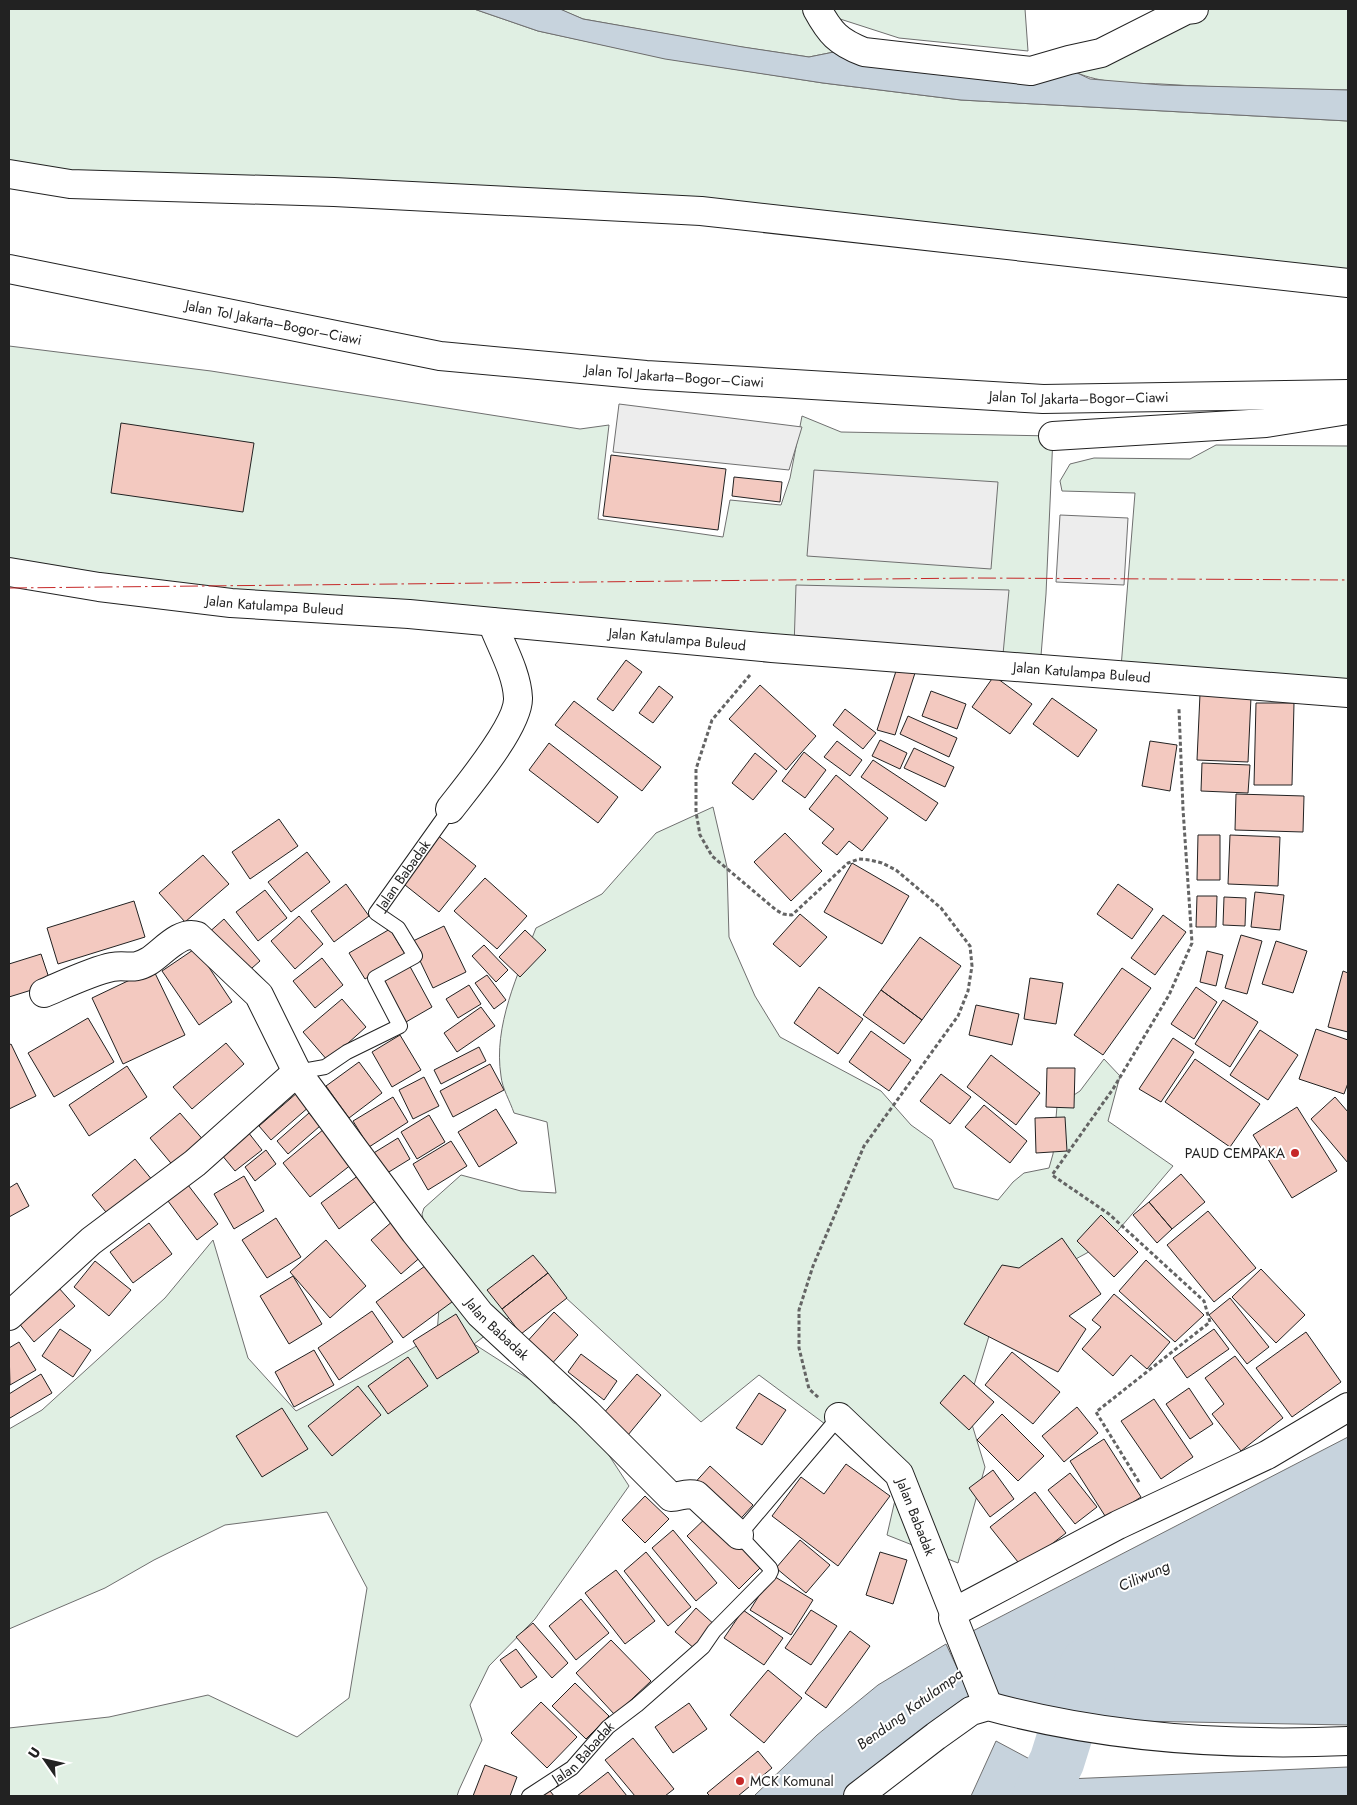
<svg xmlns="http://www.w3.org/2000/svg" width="1357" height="1805" font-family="Jost,sans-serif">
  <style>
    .green { fill: #e0efe3; stroke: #6f6f6f }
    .parking { fill: #ededed; stroke: #6f6f6f }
    .water { fill: #c7d3dd; stroke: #6f6f6f }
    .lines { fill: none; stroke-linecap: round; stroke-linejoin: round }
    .river { stroke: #c7d3dd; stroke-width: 55 }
    .building { fill: #f3c9c0; stroke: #222 }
    .service-casing { stroke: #222; stroke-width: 16 }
    .minor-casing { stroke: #222; stroke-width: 30 }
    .motorway-casing { stroke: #222; stroke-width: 30 }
    .path { stroke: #646464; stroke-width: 3; stroke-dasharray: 4 2.5; stroke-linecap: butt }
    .service { stroke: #fff; stroke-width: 14 }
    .minor { stroke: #fff; stroke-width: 28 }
    .motorway { stroke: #fff; stroke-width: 28 }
    .power { stroke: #c62828; stroke-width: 1; stroke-dasharray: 18 4 2.5 4; stroke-linecap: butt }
    .poi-dot { fill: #c62828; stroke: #fff; stroke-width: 2 }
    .labels { text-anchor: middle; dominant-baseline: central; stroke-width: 4; stroke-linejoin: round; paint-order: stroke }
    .street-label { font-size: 14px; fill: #222; stroke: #fff }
    .poi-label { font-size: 14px; fill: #222; stroke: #fff; text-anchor: end }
    .water-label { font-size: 15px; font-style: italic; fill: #222; stroke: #fff }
  </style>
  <rect width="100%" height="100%" fill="#fff"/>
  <path class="green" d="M9,9h465l64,22 131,28 154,24 138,17 387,21v162l-314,-34 -1025,-75z
    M559,9h256l34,40 -40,8 -81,-12 -145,-26z
    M832,9h193l3,42 -129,-13 -62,-20z
    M1169,9h179v81c-62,-1 -125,-2 -187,-6 -29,-1 -59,0 -86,-12l16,-10 10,-25z
    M9,346l202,25 369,58 29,-4 -11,94 125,18 7,-37 51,5 9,-27 12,-62 39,16 212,4 -7,158 -6,74 -1031,-96z
    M1216,445l132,1v247l-228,-13 15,-187 -73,-2 -2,-10 10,-17 24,-6 96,1z
    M713,807l14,60 2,70 26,59 25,41 101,54 30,34 21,15 22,48 44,12 15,-18 11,-9 25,-5 4,-14 4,-48 23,-15 24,-32 16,17 -12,45 65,45 -64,75 -109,59 -33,108 18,59 -27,96 -71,-28 11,-48 -38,-37 -101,-75 -58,47 -149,-137 -78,59 64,41 15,18 27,8 49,75 -94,133 -46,47 -19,39 12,35 -23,50 -2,6h-448v-68l100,-11 99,-22 89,42 52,-39 18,-110 -40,-76 -102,13 -71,35 -49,28 -96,41v-200l33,-19 123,-112 48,-58 35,118 48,53 88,-46 53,-31 3,-40 -18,-80 2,-6 37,-33 60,16 35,2 -9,-71 -33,-9c-4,-12 -12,-25 -13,-37 -8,-50 17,-102 35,-148l66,-34 54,-61z"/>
  <path class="parking" d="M619,404l183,23 -13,43 -176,-18z
    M814,470l184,12 -7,87 -184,-13z
    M1060,515l68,3 -4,67 -68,-3z
    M796,585l213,5 -7,75 -208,-17z"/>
  <path class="water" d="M474,9h86l23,10 160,28 66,10 40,-8 226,23 15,7 72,6 186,5v31l-387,-21 -138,-17 -158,-24 -127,-28z
    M1348,1437v288l-267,-5 -81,-12 -31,-75z
    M946,1644l27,58 -122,94h-97l63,-61 61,-50z
    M996,1741l71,38 281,-12v29h-377z"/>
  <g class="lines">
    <path class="river" d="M1040,1796l17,-35 30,-96"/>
  </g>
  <path class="building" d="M121,423l133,20 -11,69 -132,-19z
    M611,455l115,14 -8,61 -115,-14z
    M734,477l48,5 -2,20 -48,-6z
    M626,660l16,12 -29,39 -16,-12z
    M897,668l18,5 -20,62 -18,-5z
    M994,676l38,28 -22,30 -38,-27z
    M760,685l56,51 -30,34 -57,-51z
    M659,686l14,11 -20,26 -14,-10z
    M931,691l35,13 -9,25 -35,-13z
    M1200,694l51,3 -3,65 -51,-2z
    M1052,698l45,32 -19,27 -45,-33z
    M574,701l87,66 -19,24 -87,-66z
    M1256,703h38l-2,82h-38z
    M845,709l31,24 -13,16 -30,-24z
    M908,716l49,22 -8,19 -49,-23z
    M880,740l27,13 -7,16 -28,-13z
    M837,741l25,19 -12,16 -26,-19z
    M1150,741l27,4 -7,46 -28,-5z
    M549,743l69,54 -20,26 -69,-53z
    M914,748l40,19 -9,20 -41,-19z
    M804,752l22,18 -21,28 -23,-17z
    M755,753l22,18 -24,29 -21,-17z
    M873,760l65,43 -12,18 -65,-44z
    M1202,763l48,2 -2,28 -47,-2z
    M836,775l52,43 -26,33 -13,-10 -12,14 -15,-12 12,-14 -25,-20z
    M1236,794l68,2 -1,36 -68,-2z
    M279,819l19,27 -48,33 -18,-27z
    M785,833l37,38 -31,30 -37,-39z
    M436,834l40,32 -37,46 -39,-31z
    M1198,835h22v45h-23z
    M1230,835l50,2 -2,49 -50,-2z
    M307,852l23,30 -39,30 -23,-30z
    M203,855l26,29 -44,38 -26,-29z
    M852,863l57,33 -27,48 -58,-32z
    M485,878l42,38 -30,33 -43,-38z
    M346,884l23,32 -35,26 -23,-31z
    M1118,884l35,25 -21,30 -35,-25z
    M265,890l22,28 -29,23 -22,-29z
    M1255,892l29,3 -4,35 -29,-3z
    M1197,896h20l-1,31h-20z
    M1224,897l22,1 -1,28 -22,-1z
    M134,901l11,36 -87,27 -11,-36z
    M800,914l27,23 -27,30 -27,-23z
    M1163,915l23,17 -31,43 -24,-17z
    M299,916l24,28 -28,25 -24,-28z
    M224,919l36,42 -16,14 -37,-41z
    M444,926l22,46 -33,16 -22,-46z
    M390,929l15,25 -40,25 -16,-26z
    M525,930l21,20 -26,27 -21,-20z
    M1241,935l21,6 -15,53 -22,-6z
    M920,937l41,29 -39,54 -41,-30z
    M1276,941l31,10 -14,42 -31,-9z
    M484,945l24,25 -12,12 -24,-26z
    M196,948l36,54 -33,23 -37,-54z
    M1207,951l16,4 -7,31 -16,-4z
    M41,954l10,30 -42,13v-33z
    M322,958l21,27 -28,23 -22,-27z
    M407,961l25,46 -26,15 -25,-46z
    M1122,968l29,20 -48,67 -29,-20z
    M153,969l32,66 -62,29 -31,-66z
    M1343,971l5,2v59l-20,-5z
    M487,975l19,25 -12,9 -19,-26z
    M1030,978l33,5 -7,41 -32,-5z
    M469,985l12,19 -23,14 -12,-19z
    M819,987l44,32 -25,35 -44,-31z
    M1196,987l21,15 -23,37 -23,-15z
    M881,990l41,30 -18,24 -41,-29z
    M342,999l24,28 -38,34 -25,-29z
    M1223,1000l35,22 -28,45 -35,-23z
    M976,1005l43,9 -7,31 -43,-10z
    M481,1007l14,19 -38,26 -13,-19z
    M88,1018l26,44 -60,35 -26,-44z
    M1316,1029l32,11v43l-4,11 -45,-15z
    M1260,1030l38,25 -30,45 -38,-25z
    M871,1031l40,29 -22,31 -40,-29z
    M400,1035l21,35 -29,17 -20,-35z
    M1173,1038l21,14 -33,50 -22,-13z
    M226,1043l18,21 -52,45 -19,-22z
    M11,1044l25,52 -27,13v-64z
    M479,1047l7,14 -45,23 -7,-14z
    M991,1055l49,38 -24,32 -49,-38z
    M1195,1059l65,45 -30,43 -65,-45z
    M359,1062l23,31 -33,25 -23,-32z
    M490,1064l14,26 -51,27 -13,-26z
    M127,1066l20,31 -58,39 -20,-31z
    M1047,1068h28l-1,40 -28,-1z
    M941,1074l30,23 -21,27 -30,-23z
    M424,1077l15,29 -26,13 -14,-29z
    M298,1092l12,14 -39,34 -12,-14z
    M393,1097l15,25 -39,25 -16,-26z
    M1335,1097l13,15v51l-37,-44z
    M984,1105l43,36 -17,22 -45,-36z
    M1297,1107l40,64 -45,27 -39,-63z
    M496,1109l21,34 -38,24 -21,-35z
    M180,1113l25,29 -30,26 -25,-30z
    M309,1113l11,13 -32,28 -11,-13z
    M429,1115l16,27 -28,17 -16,-27z
    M1065,1117l2,34 -31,2 -1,-35z
    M324,1129l28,35 -42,33 -27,-34z
    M248,1132l14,18 -27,21 -14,-17z
    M398,1138l12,21 -26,16 -12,-21z
    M451,1141l16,25 -39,24 -15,-26z
    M266,1150l10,14 -21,17 -10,-14z
    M135,1159l18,22 -43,36 -18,-22z
    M1181,1174l24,28 -33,27 -23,-27z
    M359,1175l19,24 -39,30 -18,-26z
    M244,1176l20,35 -30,18 -20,-35z
    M17,1183l12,23 -20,11v-29z
    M188,1185l30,39 -21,16 -29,-39z
    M1149,1202l23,27 -15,14 -24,-28z
    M1208,1211l48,57 -42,34 -47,-57z
    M1101,1215l37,37 -24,25 -37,-36z
    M276,1218l25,39 -34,21 -25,-38z
    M394,1220l29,35 -22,19 -30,-34z
    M149,1223l23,31 -39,29 -23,-31z
    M1062,1238l39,56 -32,22 17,13 -28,43 -94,-48 38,-59 17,3z
    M326,1240l40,46 -36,32 -40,-46z
    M533,1255l15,18 -46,36 -15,-19z
    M1146,1260l58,55 -29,27 -56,-51z
    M95,1261l36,29 -22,26 -35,-29z
    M429,1263l27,36 -53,39 -27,-36z
    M1261,1269l44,46 -29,28 -44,-46z
    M548,1273l19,25 -46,36 -19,-25z
    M293,1276l29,48 -33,20 -29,-48z
    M58,1287l17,19 -41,36 -16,-20z
    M1114,1294l56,48 -23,27 -16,-14 -18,21 -31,-27 19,-22 -9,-7z
    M1230,1298l39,49 -22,17 -38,-49z
    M372,1311l21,31 -54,38 -21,-32z
    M554,1312l24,23 -30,33 -24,-23z
    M456,1314l23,38 -42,27 -24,-38z
    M60,1329l31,21 -18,27 -31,-21z
    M1214,1329l15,20 -42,29 -14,-20z
    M1306,1332l35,50 -49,35 -36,-49z
    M19,1342l17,28 -26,15 -1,-37z
    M314,1350l20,35 -40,22 -19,-35z
    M1012,1352l48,40 -27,32 -48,-39z
    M581,1354l36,27 -13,19 -36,-28z
    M1235,1356l48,62 -42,33 -29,-37 12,-10 -19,-26z
    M408,1357l20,29 -40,28 -20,-28z
    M41,1374l11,19 -42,25 -1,-2v-22z
    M637,1374l24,21 -33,40 -25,-21z
    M964,1375l30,27 -25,28 -29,-27z
    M358,1386l23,29 -49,41 -24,-30z
    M1189,1388l24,36 -23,15 -24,-35z
    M759,1393l27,17 -24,35 -26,-17z
    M1154,1399l39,58 -32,22 -40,-58z
    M1077,1407l21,26 -34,29 -22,-26z
    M282,1408l26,41 -46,28 -26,-41z
    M1002,1414l42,42 -26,25 -41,-41z
    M1104,1439l37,58 -34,22 -37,-58z
    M846,1464l44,32 -52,70 -66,-50 29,-39 23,17z
    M710,1466l43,39 -19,21 -43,-39z
    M993,1470l21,29 -24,18 -21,-29z
    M1070,1473l27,34 -22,17 -27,-34z
    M1035,1492l31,41 -44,34 -32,-40z
    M645,1496l24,23 -24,24 -23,-23z
    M710,1514l52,52 -23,23 -52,-53z
    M673,1530l44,53 -21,18 -44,-53z
    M800,1540l30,25 -24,28 -30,-25z
    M646,1552l45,55 -23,19 -44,-55z
    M880,1552l27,8 -14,44 -27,-9z
    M616,1570l39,51 -30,23 -40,-51z
    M772,1575l41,25 -22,35 -41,-25z
    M581,1599l28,34 -33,27 -27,-34z
    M696,1608l20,18 -21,23 -20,-17z
    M743,1610l40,28 -19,27 -40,-27z
    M811,1610l26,16 -26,39 -26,-17z
    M533,1623l35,40 -16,15 -36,-41z
    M850,1631l20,15 -44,62 -21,-15z
    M611,1640l40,41 -36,34 -39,-42z
    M516,1649l21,28 -16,11 -21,-28z
    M768,1670l34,28 -38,45 -34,-28z
    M575,1683l34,33 -23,23 -34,-33z
    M541,1702l36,35 -30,31 -36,-35z
    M689,1703l18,26 -34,24 -18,-26z
    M633,1738l41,51 -9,7h-30l-30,-36z
    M758,1751l14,17 -34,28h-28l-3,-3z
    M485,1765l32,12 -7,19h-37z
    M608,1772l19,24h-50z
    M547,1787l7,9h-18z"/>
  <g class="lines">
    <g class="service-casing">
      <g id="service">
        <path id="s1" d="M297,1072l28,-5 22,-15 53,-26 -25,-48 40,-22 -17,-28 -22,-15 74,-104"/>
        <path id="s2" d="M529,1796l43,-28 36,-41 29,-22 66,-58 11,-16 55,-56 2,-4 -1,-3 -31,-33 100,-118"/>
      </g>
    </g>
    <g class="minor-casing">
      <g id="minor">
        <path d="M817,9c13,24 21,33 47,43l167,19 38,-11 32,-7 85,-43 8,-1"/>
        <path id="s3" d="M9,572l90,15 132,16 178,11 363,34 576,45"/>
        <path d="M450,809c17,-22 69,-84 68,-111 -1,-25 -17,-52 -26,-76"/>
        <path id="s4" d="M44,993c19,-8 48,-22 68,-26 16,-3 20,4 37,-6 13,-8 31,-31 48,-25l62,59 38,77 118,160 65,82 107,99 84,84c9,0 15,-5 25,-2l43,40"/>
        <path d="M9,1316l82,-75 104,-78 102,-91"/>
        <path id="s5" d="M839,1417l60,57 55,139"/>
        <path d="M988,1706l-35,-88 1,-6 164,-87 149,-70 81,-48"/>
        <path d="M858,1796l78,-60 35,-25 17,-5c116,32 241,40 360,35"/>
      </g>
    </g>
    <g class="motorway-casing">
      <g id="motorway">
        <path d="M9,174l61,10 264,8 367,19 647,72"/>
        <path id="s6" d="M9,269l431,87 206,19 397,24 305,-5"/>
        <path d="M1053,436l213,-13 82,-13"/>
      </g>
    </g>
    <path class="path" d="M750,675l-38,45 -16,49v43l4,23 12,21 64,54 7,4 9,1 56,-52 11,-4 11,1 12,3 14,7 45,38 29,38 2,20 -4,25 -10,25 -94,130 -51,120 -14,44v38l10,41 10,9
      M1139,1482l-43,-70 114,-90 -6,-21 -95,-87 -57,-39 61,-86 56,-94 23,-52 -9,-134 -4,-100"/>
    <use href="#service" class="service"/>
    <use href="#minor" class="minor"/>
    <use href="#motorway" class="motorway"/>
    <path class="power" d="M9,588l966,-10 373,2"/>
  </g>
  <g class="poi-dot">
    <circle cx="1295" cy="1153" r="5"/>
    <circle cx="740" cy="1781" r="5"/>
  </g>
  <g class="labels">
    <g class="street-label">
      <text stroke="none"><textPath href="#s6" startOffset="270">Jalan Tol Jakarta–Bogor–Ciawi</textPath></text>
      <text stroke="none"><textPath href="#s6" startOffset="675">Jalan Tol Jakarta–Bogor–Ciawi</textPath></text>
      <text stroke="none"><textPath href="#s6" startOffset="1080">Jalan Tol Jakarta–Bogor–Ciawi</textPath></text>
      <text stroke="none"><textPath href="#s3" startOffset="268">Jalan Katulampa Buleud</textPath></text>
      <text stroke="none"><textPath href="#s3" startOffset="672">Jalan Katulampa Buleud</textPath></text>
      <text stroke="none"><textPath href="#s3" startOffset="1078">Jalan Katulampa Buleud</textPath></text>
      <text stroke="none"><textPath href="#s1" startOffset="320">Jalan Babadak</textPath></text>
      <text stroke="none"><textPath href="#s4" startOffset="665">Jalan Babadak</textPath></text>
      <text stroke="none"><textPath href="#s5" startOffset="129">Jalan Babadak</textPath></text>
      <text stroke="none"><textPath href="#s2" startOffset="70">Jalan Babadak</textPath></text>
    </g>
    <g class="poi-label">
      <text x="1285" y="1153">PAUD CEMPAKA</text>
      <text x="750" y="1781" text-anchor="start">MCK Komunal</text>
    </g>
    <g class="water-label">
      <text transform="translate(1144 1576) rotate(-24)">Ciliwung</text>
      <text transform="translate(910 1709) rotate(-36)">Bendung Katulampa</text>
    </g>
  </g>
  <rect width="1357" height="1805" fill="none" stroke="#222222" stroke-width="20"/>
  <g transform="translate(45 1760) rotate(304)" stroke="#ffffff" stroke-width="4" paint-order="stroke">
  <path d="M0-4L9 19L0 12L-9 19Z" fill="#222222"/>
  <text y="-8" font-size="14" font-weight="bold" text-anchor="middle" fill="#222222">U</text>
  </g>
</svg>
